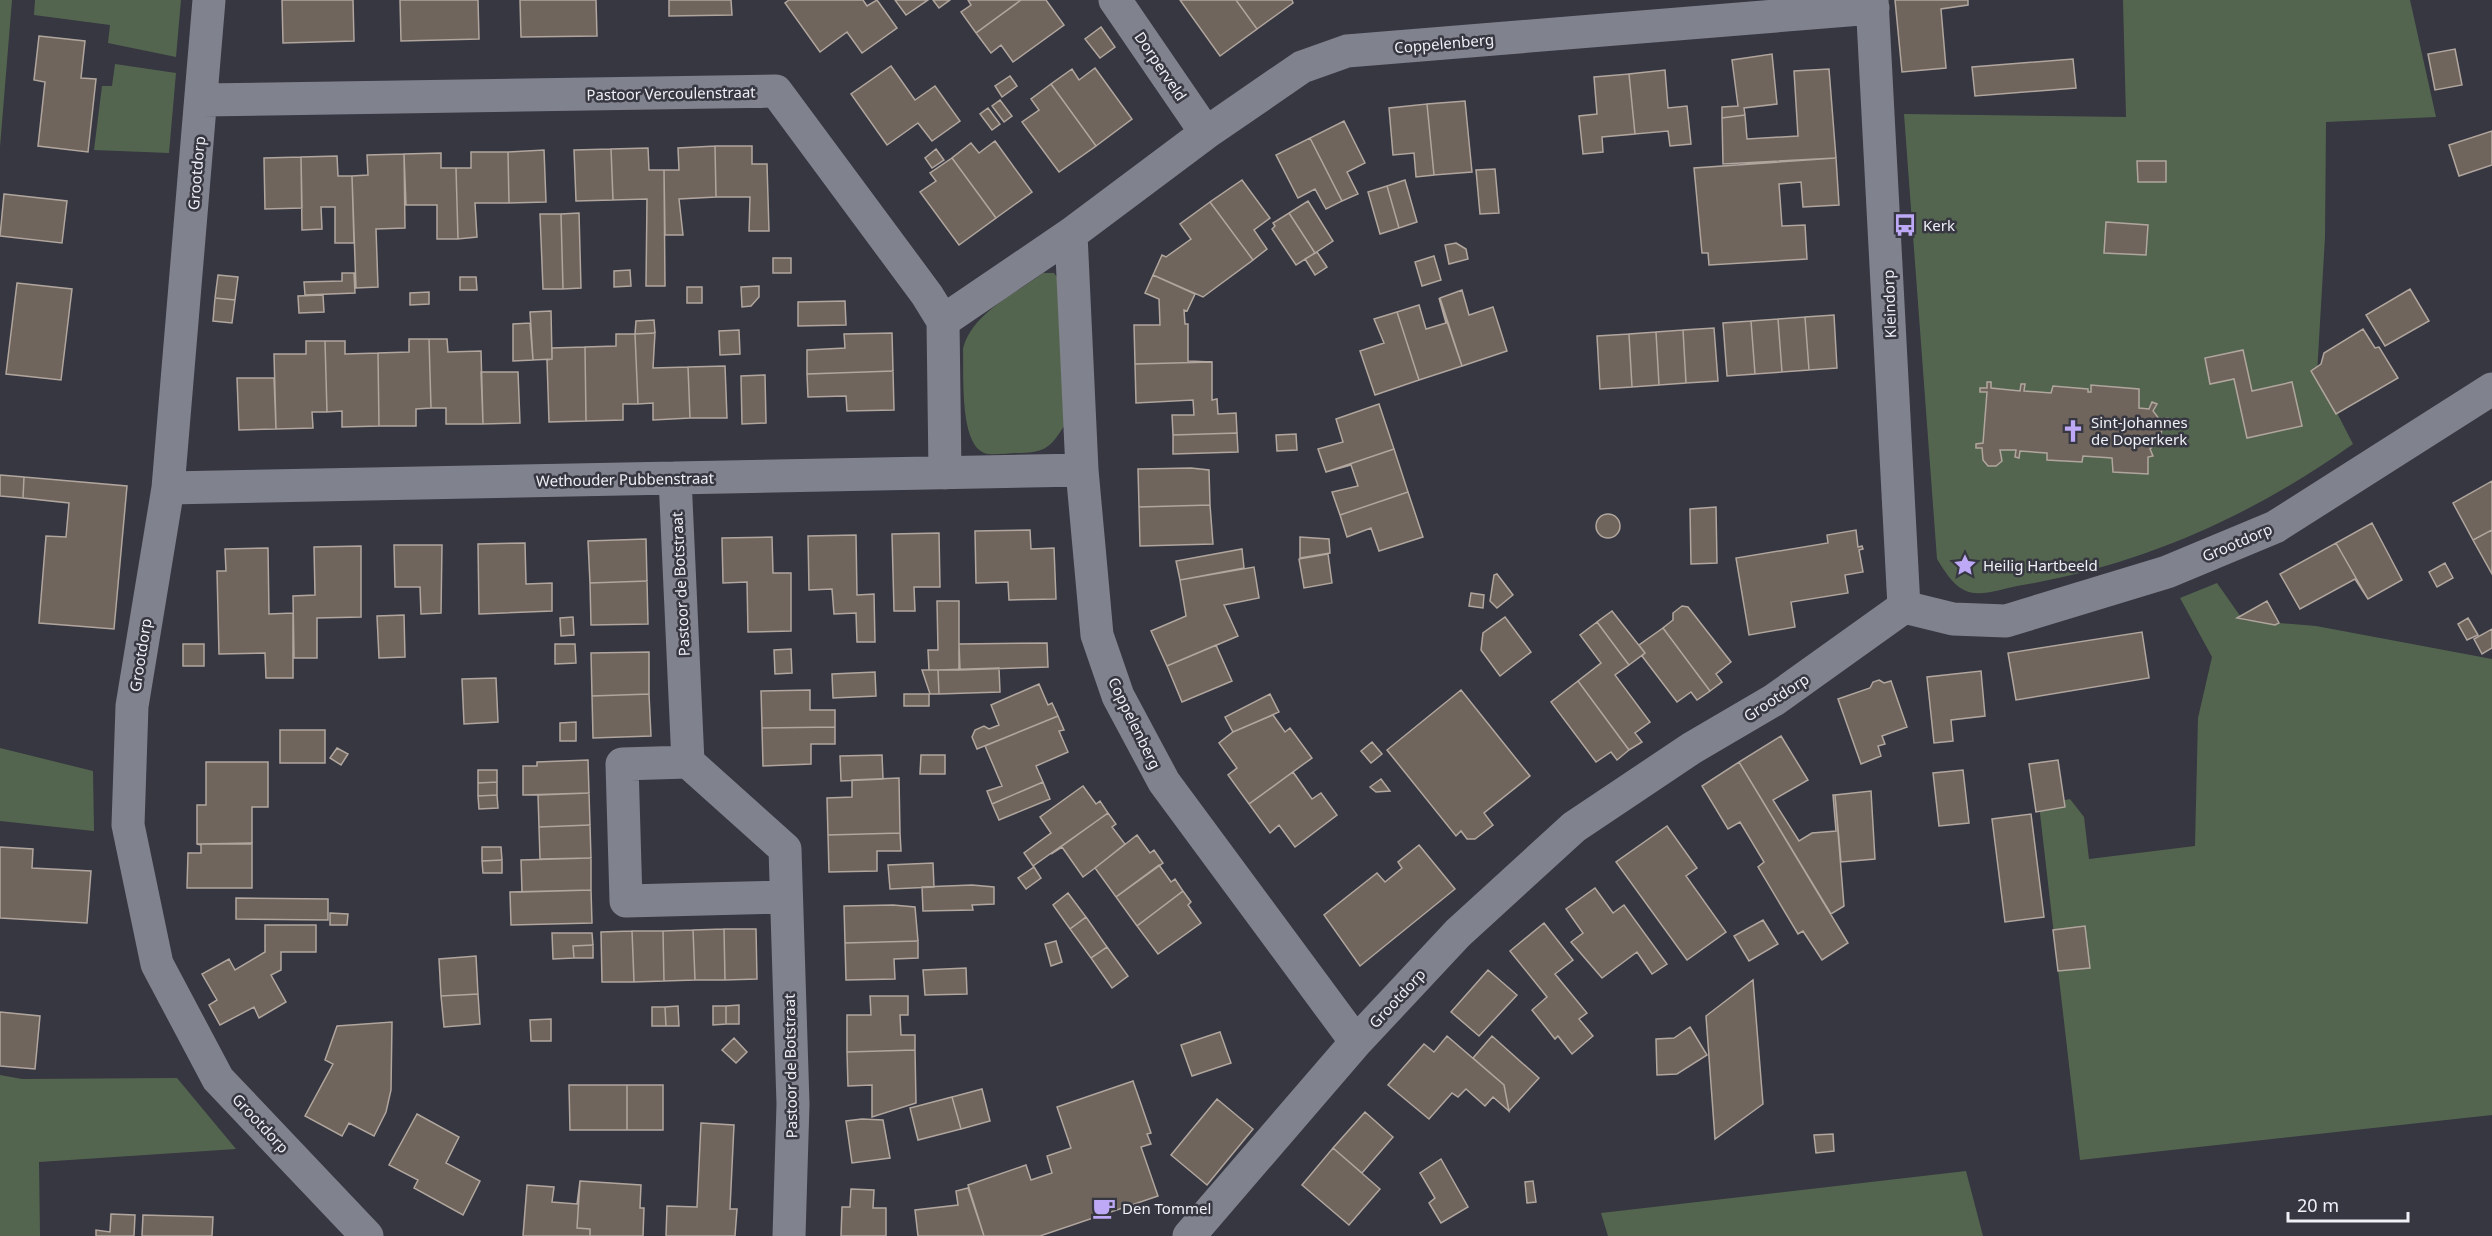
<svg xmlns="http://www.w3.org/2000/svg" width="2492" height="1236" font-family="'Noto Sans',sans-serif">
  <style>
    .green { fill: #54654f }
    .building { fill: #6f655d; stroke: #b1a69e; stroke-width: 1.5 }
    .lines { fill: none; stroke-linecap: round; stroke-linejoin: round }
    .minor { stroke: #80828d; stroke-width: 33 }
    .labels { text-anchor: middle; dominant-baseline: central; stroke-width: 5; stroke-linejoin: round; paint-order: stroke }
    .street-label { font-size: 15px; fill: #eff0f6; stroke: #363741 }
    .poi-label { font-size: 15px; fill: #eff0f6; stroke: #363741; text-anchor: start }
  </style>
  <rect width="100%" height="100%" fill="#363741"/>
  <path class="green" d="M0,0h12l-12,147z
    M35,0h146l-5,57 -68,-14 2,-18 -76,-10z
    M2123,0h287l26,117 -110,5 -1,115 -8,137 36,70c-101,72 -213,122 -336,142 -16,3 -39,12 -53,4 -12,-6 -20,-20 -27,-31l-33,-445 222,3z
    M115,64l61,9 -7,80 -75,-3 8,-64h10z
    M1043,273h11l7,10 3,143c-14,23 -21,27 -48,27 -9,0 -24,3 -32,0 -25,-10 -20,-80 -21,-104 8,-35 52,-55 80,-76z
    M2217,583l26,37 73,6 176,33v456l-412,45 -41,-355 31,-6 14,18 5,42 106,-13 3,-128 14,-61 -32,-59z
    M0,748l93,23 1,60 -94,-10z
    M0,1075l22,4 155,-1 59,71 -197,13 1,74h-40z
    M1966,1171l17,65h-375l-7,-23z"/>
  <path class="building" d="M282,0h71l1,41 -71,2z
    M400,0h78l1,39 -78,2z
    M520,0h76l1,36 -76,1z
    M669,0h62l1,15 -63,1z
    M789,0h74l4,6 10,-6 20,28 -35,25 -15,-21 -27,20 -35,-49z
    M895,0h33l-22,15z
    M933,0h17l-11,8z
    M968,0h53l-45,33 -15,-21 10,-7z
    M1021,0h25l18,25 -51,37 -12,-17 -10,8 -15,-20z
    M1180,0h56l21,29 -37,27z
    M1236,0h56l1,3 -36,26z
    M1895,0h73v5l-27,4 5,59 -44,4z
    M1101,27l14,20 -15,11 -15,-19z
    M39,36l46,5 -4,37 15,1 -8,73 -50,-6 7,-64 -11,-2z
    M2455,49l7,36 -27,5 -7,-36z
    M1772,54l5,50 -33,4 1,7 -23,3v-11l16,-1 -6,-46z
    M2073,59l3,29 -101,8 -3,-29z
    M891,66l24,34 20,-14 25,35 -28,20 -14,-18 -31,22 -36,-51z
    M1095,68l37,51 -36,27 -45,-62 21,-15 7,11z
    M1829,69l7,89 -113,6 -1,-46 23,-3 2,24 51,-3 -4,-65z
    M1665,70l3,38 19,-2 4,38 -21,2 -2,-15 -33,3 -6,-60z
    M1629,74l6,60 -33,3 1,15 -20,2 -4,-38 18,-2 -3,-37z
    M1010,76l7,10 -15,11 -7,-11z
    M1051,84l45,62 -37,26 -37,-50 17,-12 -8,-11z
    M1000,100l12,16 -8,6 -12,-16z
    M1465,101l7,71 -38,3 -7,-71z
    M1427,104l7,71 -18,2 -2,-24 -21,2 -4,-47z
    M988,108l12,16 -8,6 -12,-16z
    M1344,121l21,42 -18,9 11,22 -16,7 -32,-63z
    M2492,131v34l-33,11 -10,-31z
    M1310,138l32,63 -16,8 -11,-20 -17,9 -22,-43z
    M995,141l37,51 -36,26 -44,-60 19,-15 8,10z
    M715,146h37v18h15l2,67h-20l1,-34h-34z
    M715,146l1,51 -37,2 4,36h-18l-1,-65h15l-1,-22z
    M648,148l1,22h15l1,116h-19l1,-87 -34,1 -2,-51z
    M611,149l2,51 -37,1 -2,-51z
    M936,149l8,11 -12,8 -7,-10z
    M544,150l2,52 -37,1 -1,-51z
    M471,152h37l1,51h-34l2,34 -19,2 -2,-71h15z
    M441,153v15h15l2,71h-21v-34h-31l-2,-51z
    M404,154l1,74 -29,1 2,58 -22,1 -4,-112 16,-1 -1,-20z
    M337,156l1,20h14l2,67h-19v-36h-14l1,22 -20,1 -1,-73z
    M301,157l1,51 -37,1 -1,-51z
    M952,158l44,60 -37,27 -39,-53 16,-11 -6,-8z
    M1836,158l3,47 -36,2 -2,-25 -22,2 3,42 23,-1 2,34 -98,6 -1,-12h-6l-8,-85z
    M2137,161h29v21h-28z
    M1495,169l4,44 -19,1 -4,-44z
    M1242,180l28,38 -16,12 13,19 -14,11 -43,-58z
    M1405,180l12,42 -18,6 -12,-42z
    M1387,186l12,42 -19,6 -12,-42z
    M4,194l63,7 -5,42 -62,-7z
    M1308,201l25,40 -18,12 -26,-40z
    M1210,202l43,58 -50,37 -50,-22 9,-20 4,2 25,-18 -11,-15z
    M579,213l2,75 -18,1 -2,-75z
    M1289,213l26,40 -19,12 -24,-36 3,-3 -2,-3z
    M540,214h21l2,75h-20z
    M2106,222l42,3 -2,30 -42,-2z
    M1456,243l10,6 2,10 -19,5 -4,-19z
    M1317,252l10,15 -12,8 -10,-16z
    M1434,256l7,24 -19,6 -7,-24z
    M773,258h18v15h-18z
    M630,270l1,16 -17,1v-16z
    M342,273h12l1,20 -50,2 -1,-13 38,-1z
    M218,275l20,2 -3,23 -20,-2z
    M1153,275l42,19 -8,17 -3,-1 1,14h3v37l24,1 -77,2 -1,-39h26l-1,-26 -14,-6z
    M460,277h16l1,13h-17z
    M17,283l55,6 -11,91 -55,-6z
    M759,286v11l-8,9 -9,1 -1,-20z
    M687,287h15v16h-15z
    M2410,289l19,32 -44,25 -19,-31z
    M1462,290l7,25 24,-8 14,44 -45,15 -22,-68z
    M429,292v12l-19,1v-12z
    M323,295l1,17 -25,1 -1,-17z
    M215,298l20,2 -3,23 -19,-2z
    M1439,298l23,68 -43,14 -22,-68 22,-7 7,24 20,-6z
    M845,301l1,24 -48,1v-24z
    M551,311l1,48 -19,1 -3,-48z
    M1397,312l22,68 -44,15 -15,-44 24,-8 -10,-24z
    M1834,315l3,53 -28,2 -4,-53z
    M1805,317l4,53 -27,2 -4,-53z
    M1778,319l4,53 -27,2 -4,-53z
    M654,320l1,13 -20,1 1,-13z
    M1751,321l4,53 -28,2 -4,-53z
    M530,323l3,37 -20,1v-37z
    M1714,328l4,53 -32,2 -3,-53z
    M2363,329l12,19 4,-1 19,31 -62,36 -25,-43 10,-7 3,-11z
    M739,330l1,24 -20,1 -1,-24z
    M1683,330l3,53 -27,2 -3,-53z
    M1656,332l3,53 -27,2 -3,-53z
    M655,333l-2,35 35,-1 2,51 -37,2v-17l-15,1 -3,-70z
    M892,333l1,38 -86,3v-24l38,-2 -1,-14z
    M616,334h19l3,70h-15v16l-37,1 -1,-74 31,-1z
    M1629,334l3,53 -32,2 -3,-53z
    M409,339h20l2,69 -15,1v17h-37l-1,-73 31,-1z
    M429,339h18l1,13 33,-1 2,73h-37v-16h-15z
    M306,341h19l2,71h-15l1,16 -37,1 -2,-75h32z
    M325,341h20v13l33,-1 1,73 -37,1v-16l-15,1z
    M585,347l1,74 -37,1 -2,-62 5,-1v-11z
    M2243,350l9,41 40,-9 10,44 -55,12 -13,-59 -24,5 -5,-26z
    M1212,362v38l5,-1 1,15 18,-1 1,20 -64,2 -1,-20h22l-1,-15 -57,3 -1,-39z
    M725,366l2,52h-37l-2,-51z
    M893,371l1,39 -47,1 -1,-15 -38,1 -1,-23z
    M481,372h37l2,51 -37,1z
    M765,375l1,48 -24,1 -1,-48z
    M237,378h37l2,51 -37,1z
    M1987,382h4v6l29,3 1,-7h4l-1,7 27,2 2,-7 35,3v3h3v-7l48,4v19l10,1 3,-7 5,2 -4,7 7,9 8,-2 2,5 -8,1 -1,13 7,3 -3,4 -6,-3 -9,8 3,7 -5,1v17l-35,-2 -1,-14 -29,-2 -1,6 -35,-2v-7l-27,-2 -1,7 -4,-1 1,-7h-16l2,11 -6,5h-8l-5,-6 -1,-12h-6v-4l7,-1 4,-51h-7v-4h7z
    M1379,404l15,45 -68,23 -8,-23 25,-7 -7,-23z
    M1237,433l1,19 -65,2v-19z
    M1296,434l1,16 -20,1 -1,-16z
    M1394,449l14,43 -68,23 -8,-23 26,-6 -7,-21 -25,7z
    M1191,468l18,2 1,35 -71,2 -1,-38z
    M0,475l24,2 -1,21 -23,-2z
    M24,477l103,9 -13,143 -75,-6 7,-87 20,1 3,-34 -46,-5z
    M2492,481v49l-19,10 -20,-37z
    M1408,492l15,45 -44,14 -8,-23 -24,9 -7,-22z
    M1210,505l3,39 -73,2 -1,-39z
    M1716,507l1,56 -26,1 -1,-55z
    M1596 526a12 12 0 1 1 24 0a12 12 0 1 1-24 0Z
    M2372,523l30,57 -34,19 -32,-56z
    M1030,530l1,19 23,-1 2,51 -47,1 -1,-18 -32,1 -1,-52z
    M1856,530l2,17 4,-1 1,3 -4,1 4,22 -18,3 3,18 -57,9 4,25 -46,8 -13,-77 92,-15 -1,-8z
    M2492,530v44l-19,-34z
    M939,533l1,54h-26l1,24h-21l-2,-77z
    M856,535l1,60 17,-1 1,48h-18l-1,-29 -22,1 -2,-25 -23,1 -1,-54z
    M772,537l1,36h18v58l-43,1 -1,-50 -24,1 -1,-45z
    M1300,537l29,2 1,14 -30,5z
    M646,539l1,42 -57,2 -2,-42z
    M525,543l1,41 26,-1v28l-73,3 -1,-70z
    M2336,543l32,56 -13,-20 -55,30 -20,-35z
    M394,545h48l-1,68 -20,1 -1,-27h-25z
    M361,546v71l-44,1v40h-23l-1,-62 22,-1 -1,-48z
    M268,548l1,66 24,-1v65h-27l-1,-25 -46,1 -2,-83h9l-1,-22z
    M1242,549l2,19 -64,12 -4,-19z
    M1328,554l4,29 -28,5 -5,-29z
    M2445,563l8,15 -16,9 -8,-15z
    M1254,567l5,31 -35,7 14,31 -71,30 -16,-35 35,-15 -6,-36z
    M1497,574l16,21 -16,13 -7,-7 4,-26z
    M647,581l1,43 -57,1 -1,-42z
    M1471,593l13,2 -1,13 -14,-2z
    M937,601h22v69h-30l-1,-20h10z
    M2267,601l12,22 -4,2 -38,-7z
    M1682,606l6,1 43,55 -15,12 6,8 -12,9 -47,-63 10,-8v-7z
    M1612,611l33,42 -16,12 -32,-43z
    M404,615l1,42 -26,1 -2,-42z
    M573,617l1,18 -13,1 -1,-18z
    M1505,617l26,35 -31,24 -19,-26 2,-17z
    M2468,618l10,17 -11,5 -9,-16z
    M1597,622l32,43 -14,10 35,47 -15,11 7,9 -13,8 -51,-69 23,-18 -21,-28z
    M1663,628l47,63 -13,9 -6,-8 -14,10 -35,-46 3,-3 -6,-8z
    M2492,629v19l-10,6 -8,-15z
    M2142,632l7,46 -133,22 -8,-47z
    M1047,643l1,24 -88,3 -1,-26z
    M183,644h21v22h-21z
    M555,644h20l1,19 -21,1z
    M1216,645l16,36 -50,21 -15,-36z
    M791,649l1,24 -17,1 -1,-24z
    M649,652v42l-57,2 -1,-43z
    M999,668l1,24 -61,2 -1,-24z
    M922,670h16l1,24h-9z
    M1981,671l4,45 -34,4 2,21 -19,2 -7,-66z
    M875,672l1,24 -43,2 -1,-24z
    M496,678l2,44 -34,2 -2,-45z
    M1879,680l5,3 7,-2 16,46 -25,9 3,8 -7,2 3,10 -20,8 -23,-65 32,-11 3,-6z
    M1578,681l51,69 -12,10 -6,-8 -15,10 -45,-60z
    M1039,684l9,21 4,-2 6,13 -81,33 -5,-12 3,-7 9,-4 5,3 10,-4 -8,-20z
    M810,690v20h25v17l-73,1 -1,-37z
    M1461,690l69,86 -46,37 9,12 -18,14h-8l-6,-8 -5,5 -69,-86z
    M649,694l2,42 -58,2 -1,-42z
    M904,694h25v12h-25z
    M1270,694l9,18 -46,20 -8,-15z
    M1273,715l12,17 5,-4 22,30 -63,46 -21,-29 9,-7 -18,-25 14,-11z
    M1058,716l6,14 -5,1 9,21 -32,14 7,16 -51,22 -5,-13 15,-5 -17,-40z
    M576,722v19h-16v-18z
    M835,727v17h-24v20l-48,2 -1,-38z
    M280,730h45v33h-45z
    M1781,736l27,44 -35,20 26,41 13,-8 24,-2 -3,-36h2l9,111 -13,8 -92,-152z
    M1372,742l10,12 -11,9 -10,-12z
    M337,748l11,6 -7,11 -11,-7z
    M882,755l1,24 -42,2 -1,-25z
    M921,755h24v19h-25z
    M588,760l1,33 -66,2v-29h14v-4z
    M2058,760l7,47 -29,5 -7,-48z
    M206,762h62v45h-16v37h-55v-39h9z
    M1739,762l109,181 -26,17 -19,-29 -5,3 -40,-67 6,-5 -24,-40 -12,7 -26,-43z
    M478,770h19v12l-19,1z
    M1963,770l6,53 -30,3 -6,-53z
    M1293,772l19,27 9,-6 16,22 -42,32 -16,-22 -9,8 -21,-29z
    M899,778l1,55 -72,2 -1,-37 25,-1v-17z
    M1381,779l9,12 -14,1 -6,-5z
    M497,782v13l-19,1v-13z
    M1043,782l7,17 -51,21 -7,-16z
    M1083,786l13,18 4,-3 8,12 -75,53 -9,-13 27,-20 -11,-16z
    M1871,791l4,68 -34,3 -6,-67z
    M589,793l1,32 -51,2 -1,-32z
    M497,795l1,13 -19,1 -1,-13z
    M1108,813l8,11 -4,3 13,17 -30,24 -12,9 -21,-30 -11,7z
    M2031,814l13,103 -39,5 -13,-103z
    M590,825l1,33 -51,1 -1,-32z
    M1667,826l30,42 -11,8 40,56 -39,28 -71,-98z
    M900,833l1,18h-24v20l-48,1 -1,-37z
    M1137,835l13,18 4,-3 9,13 -47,34 -21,-29z
    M252,843v45h-65l1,-35h13v-8l-4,-1z
    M1419,845l36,44 -95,77 -36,-51 53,-42 8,9 17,-14 -4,-6z
    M0,847l33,2 -1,19 59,3 -4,52 -87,-5z
    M482,847h19l1,13 -20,1z
    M591,858v32l-69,2 -1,-32z
    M502,860v13h-19l-1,-12z
    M933,863l1,24 -44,2 -2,-24z
    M1159,865l12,17 4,-3 8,12 -46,35 -21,-29z
    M1034,867l7,11 -15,11 -8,-11z
    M972,885l22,2v17l-22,1 1,5 -50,1 -1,-24z
    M1595,888l18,25 11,-8 43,59 -15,10 -15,-22 -35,26 -31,-36 12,-9 -17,-24z
    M591,890l1,33 -81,2 -1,-33z
    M1183,891l8,11 -3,3 13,18 -43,31 -21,-28z
    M1068,893l18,24 -16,12 -17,-24z
    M236,898l92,1v21l-92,-1z
    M893,905l22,2 3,34 -73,2 -1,-37z
    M330,913l18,1 -1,11h-17z
    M1086,917l21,30 -16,11 -21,-29z
    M1763,920l15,24 -29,17 -15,-25z
    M1544,923l29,37 -18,14 32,39 -8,6 14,17 -21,18 -14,-18 -3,3 -23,-29 15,-13 -37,-46z
    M265,925h51v27h-35v18l-10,5 15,27 -27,16 -5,-11 -34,18 -11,-20 8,-5 -15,-26 27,-15 6,11 30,-18z
    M2085,926l5,42 -32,3 -5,-41z
    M724,929l1,51h-30l-2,-50z
    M724,929h32l1,50 -32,1z
    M693,930l2,50 -31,1 -1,-50z
    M632,931h31l1,50 -30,1z
    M632,931l2,51h-32l-1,-50z
    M552,933h40l1,12 -20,1 1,12 -21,1z
    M918,941v17l-24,1 1,20 -49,1 -1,-37z
    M1056,941l6,21 -11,4 -6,-22z
    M593,945v13h-19l-1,-12z
    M1107,947l21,29 -16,12 -21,-30z
    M476,956l2,38 -37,2 -2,-37z
    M966,968l1,26 -42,1 -2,-25z
    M1488,970l29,25 -38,41 -28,-24z
    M1753,980l10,124 -48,35 -9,-123z
    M478,994l2,30 -36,3 -3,-31z
    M870,996h38v19h-8l1,20h14v15l-68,2v-37h24z
    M739,1005v19h-13v-18z
    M678,1006l1,20h-13l-1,-19z
    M713,1006h13v18l-13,1z
    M652,1007h13l1,19h-14z
    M0,1012l40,4 -5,53 -35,-3z
    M551,1019v22h-20l-1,-21z
    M392,1022l-1,68 -5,22 -12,24 -25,-13 -7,13 -37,-20 28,-52 -8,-4 12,-34z
    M1690,1027l17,28 -30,19 -20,1 -1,-36 18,-1z
    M1220,1032l11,31 -39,13 -11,-31z
    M1447,1036l57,49 5,26 -16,-14 -8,9 -19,-17 -8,8 -6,-4 -23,26 -41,-34 36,-41 10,8z
    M1492,1036l47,42 -30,33 -5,-26 -31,-27z
    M734,1038l13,14 -11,11 -14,-13z
    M915,1050l1,53 -44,14v-32l-24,1 -1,-34z
    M1133,1081l18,52 -4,1 4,10 -10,3 17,49 -118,40h-56l-16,-51 58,-20 5,15 21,-7 -5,-17 24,-8 -14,-41z
    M569,1085h58v45h-57z
    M627,1085h36v45h-36z
    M982,1089l8,32 -29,8 -9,-32z
    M952,1097l9,32 -43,11 -8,-32z
    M1217,1099l36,30 -46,56 -36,-30z
    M1365,1112l28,25 -31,36 -29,-25z
    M417,1114l42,23 -13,26 34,18 -17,34 -49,-27 4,-8 -29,-15z
    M862,1119l21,1 7,38 -38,5 -6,-42z
    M701,1123l33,2 -4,84h7l-2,27h-69l1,-30 30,1z
    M1833,1134l1,17 -18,2 -2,-18z
    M1333,1148l47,41 -31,36 -47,-40z
    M1441,1159l27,48 -27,16 -12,-20 6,-5 -15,-25z
    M580,1181l-3,47 13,1v7h-67l4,-51 27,2 -2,15 25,2z
    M580,1181l61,4 -1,23h4l-1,28h-53v-7l-13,-1z
    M1533,1181l3,21 -9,1 -2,-21z
    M968,1188l16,48h-66l-3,-26 43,-5 -2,-14z
    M851,1189l23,1 -1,18h13v28h-45l1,-29h8z
    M111,1214l24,1 -1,21h-38v-6l14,2z
    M143,1215l70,2 -1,19h-70z"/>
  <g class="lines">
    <path class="minor" d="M209,0l-41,488 -36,218 -4,119 29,139 61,115 149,157
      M1115,0l91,133
      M1872,0l32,607
      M202,100l574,-9 151,204 16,26 2,152
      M943,321l128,-87
      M675,478l13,284 97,87 8,255 -4,132
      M168,488l914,-18
      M688,762l-66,2 4,137 160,-4
      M1356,1042l-192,-260 -46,-86 -21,-61 -15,-165 -11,-236 135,-101 96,-66 45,-16 526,-43
      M1189,1236l167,-194 102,-109 116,-106 118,-79 82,-48 130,-93 49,12 53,2 161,-49 108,-45 217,-138"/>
  </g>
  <defs>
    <g id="bus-bare" transform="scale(1.8)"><path d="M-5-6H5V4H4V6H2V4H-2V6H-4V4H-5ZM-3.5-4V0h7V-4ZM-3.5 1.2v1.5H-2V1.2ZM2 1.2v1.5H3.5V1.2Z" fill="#bda9f5" stroke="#363741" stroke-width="2.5" paint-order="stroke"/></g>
    <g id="church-bare" transform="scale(1.8)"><path d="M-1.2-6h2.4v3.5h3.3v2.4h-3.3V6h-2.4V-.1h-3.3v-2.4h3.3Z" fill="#bda9f5" stroke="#363741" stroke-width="2.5" paint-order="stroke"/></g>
    <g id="sight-bare" transform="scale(1.8)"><path d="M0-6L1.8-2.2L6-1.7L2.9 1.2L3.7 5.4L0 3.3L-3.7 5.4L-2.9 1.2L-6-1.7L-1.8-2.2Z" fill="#bda9f5" stroke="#363741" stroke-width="2.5" paint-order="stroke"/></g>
    <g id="cafe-bare" transform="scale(1.8)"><path d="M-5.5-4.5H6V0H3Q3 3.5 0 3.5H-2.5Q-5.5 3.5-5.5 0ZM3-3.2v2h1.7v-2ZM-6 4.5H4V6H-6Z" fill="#bda9f5" stroke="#363741" stroke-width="2.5" paint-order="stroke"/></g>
  </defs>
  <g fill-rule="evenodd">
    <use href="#bus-bare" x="1905" y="225"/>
    <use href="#church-bare" x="2073" y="431"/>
    <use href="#sight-bare" x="1965" y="565"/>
    <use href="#cafe-bare" x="1104" y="1208"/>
  </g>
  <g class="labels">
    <g class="street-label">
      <text transform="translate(1444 43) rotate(-5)">Coppelenberg</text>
      <text transform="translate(1161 66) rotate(56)">Dorperveld</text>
      <text transform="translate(671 93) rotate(-1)">Pastoor Vercoulenstraat</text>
      <text transform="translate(196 173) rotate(-85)">Grootdorp</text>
      <text transform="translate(1889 304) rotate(-92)">Kleindorp</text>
      <text transform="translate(625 479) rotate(-1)">Wethouder Pubbenstraat</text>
      <text transform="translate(2237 542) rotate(-23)">Grootdorp</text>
      <text transform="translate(680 584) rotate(-93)">Pastoor de Botstraat</text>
      <text transform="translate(140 655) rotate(-81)">Grootdorp</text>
      <text transform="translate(1776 697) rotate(-33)">Grootdorp</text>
      <text transform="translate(1135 723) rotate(64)">Coppelenberg</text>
      <text transform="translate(1397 998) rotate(-47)">Grootdorp</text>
      <text transform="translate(790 1066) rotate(-91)">Pastoor de Botstraat</text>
      <text transform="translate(261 1123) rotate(47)">Grootdorp</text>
    </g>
    <g class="poi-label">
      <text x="1923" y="225">Kerk</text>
      <text x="2091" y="422">Sint-Johannes<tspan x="2091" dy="17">de Doperkerk</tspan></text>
      <text x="1983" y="565">Heilig Hartbeeld</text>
      <text x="1122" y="1208">Den Tommel</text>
    </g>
  </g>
  <path d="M2288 1212v9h120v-9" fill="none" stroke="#eff0f6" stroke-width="3"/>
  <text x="2297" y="1212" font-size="18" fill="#eff0f6" stroke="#363741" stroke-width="4.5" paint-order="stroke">20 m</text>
</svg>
